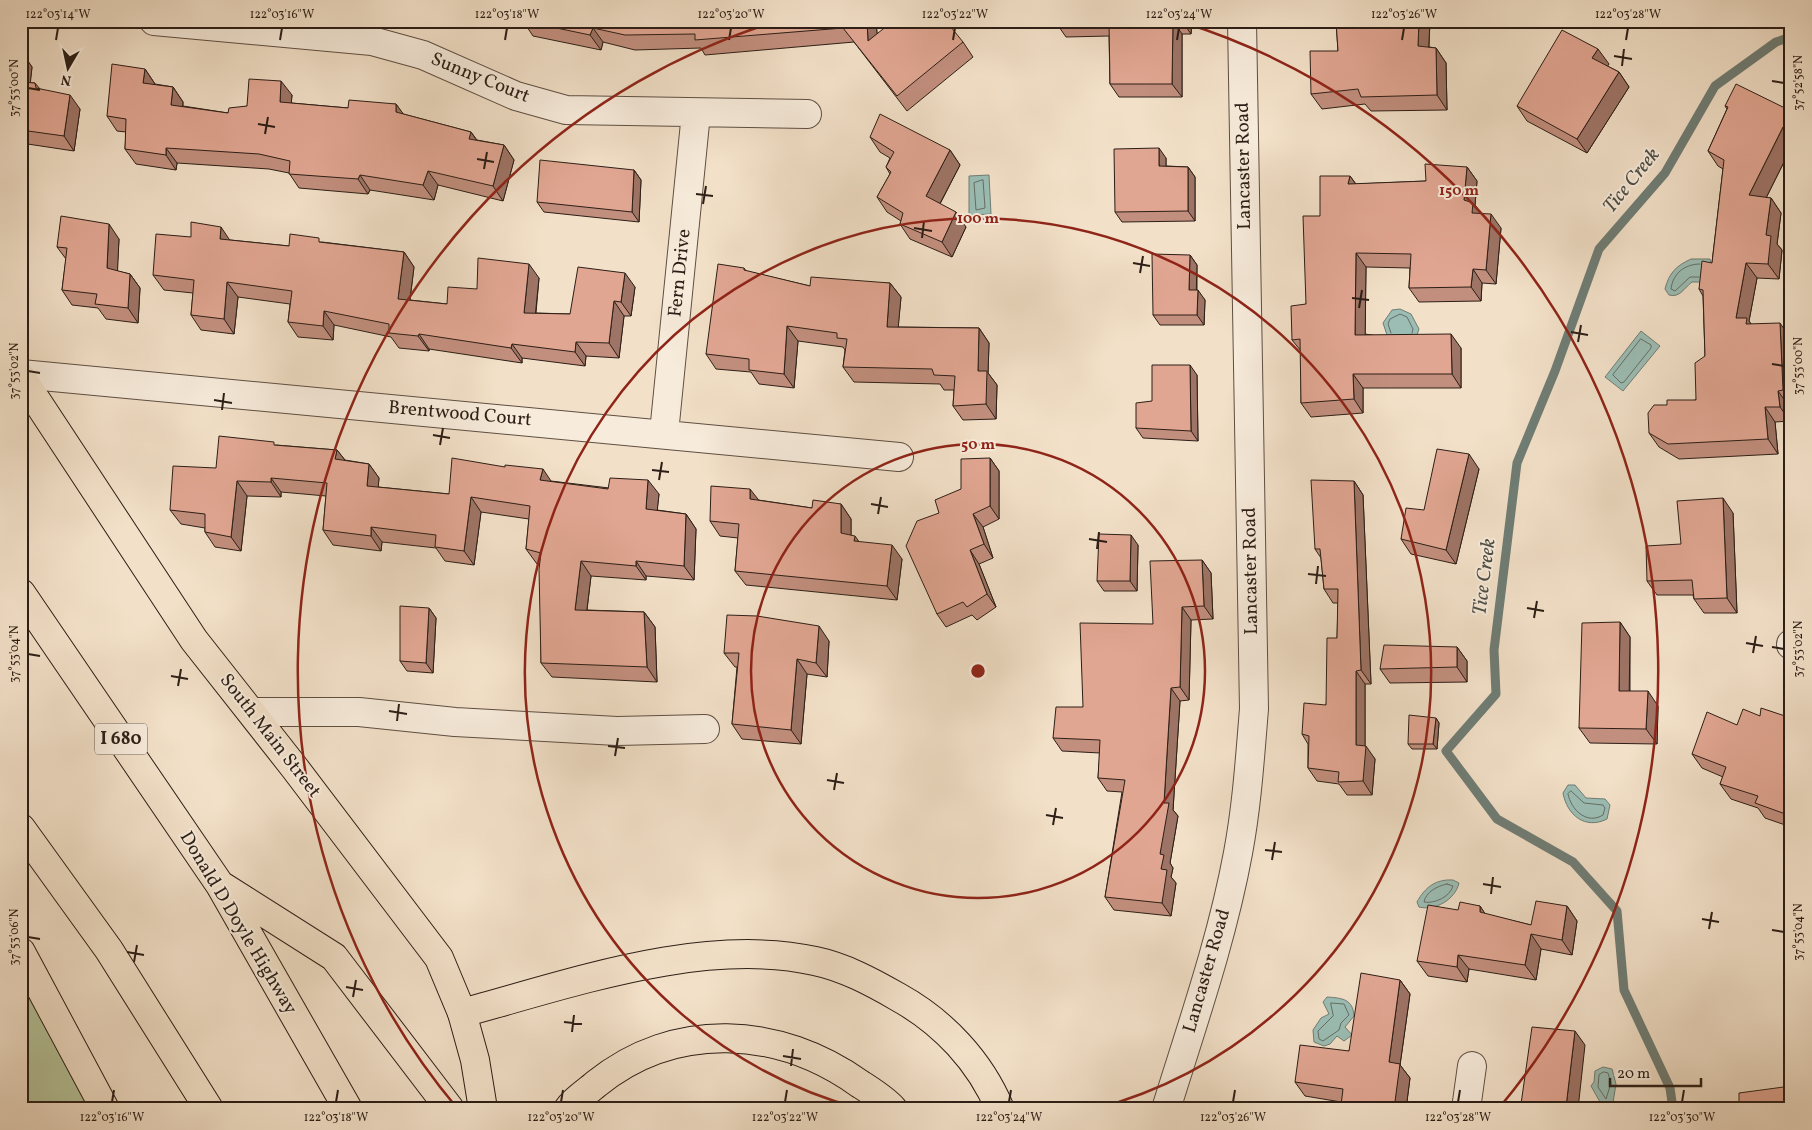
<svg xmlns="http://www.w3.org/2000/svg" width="1812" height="1130" font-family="Vollkorn,serif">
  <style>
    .green { fill: #b5c39a; stroke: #707058 }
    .water { fill: #9bbdb4; stroke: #6f7d75 }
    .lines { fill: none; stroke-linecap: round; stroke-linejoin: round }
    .shore { stroke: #646e65; stroke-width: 1 }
    .stream { stroke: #6f7d75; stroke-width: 9 }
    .minor-casing { stroke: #5e4e42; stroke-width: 30 }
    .major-casing { stroke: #2c1e16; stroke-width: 30 }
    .highway-casing { stroke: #2c1e16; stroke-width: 30 }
    .minor { stroke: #f7ebdb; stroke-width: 28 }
    .major { stroke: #f2e0c8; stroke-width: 28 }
    .highway { stroke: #f2e0c8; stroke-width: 28 }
    .wall { fill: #c28f7e; stroke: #2c1e16 }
    .shaded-wall { fill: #9e7466; stroke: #2c1e16 }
    .building { fill: #e1a692; stroke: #2c1e16 }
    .ticks { fill: none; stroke: #2c1e16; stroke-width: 2 }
    .ring { fill: none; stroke: #8f2418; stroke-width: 2.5 }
    .labels { text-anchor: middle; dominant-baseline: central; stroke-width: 4; stroke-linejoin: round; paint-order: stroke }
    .shield { fill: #f7ebdb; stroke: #695c51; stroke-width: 1 }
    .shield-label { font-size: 18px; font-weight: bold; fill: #2c1e16 }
    .street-label { font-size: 19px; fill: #2c1e16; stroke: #f7ebdb }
    .water-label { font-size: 20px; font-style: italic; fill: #4d4e45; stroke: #f7ebdb }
    .centre { fill: #8f2418; stroke: #f7ebdb; stroke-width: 2.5 }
    .ring-label { font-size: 15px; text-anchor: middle; font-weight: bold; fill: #8f2418; stroke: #f7ebdb; stroke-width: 4; stroke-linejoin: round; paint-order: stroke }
    .neatline { fill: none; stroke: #2c1e16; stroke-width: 2 }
    .ticks-label { font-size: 12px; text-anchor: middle; fill: #2c1e16 }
  </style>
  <rect width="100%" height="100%" fill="#f2e0c8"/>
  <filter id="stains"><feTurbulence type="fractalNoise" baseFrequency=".004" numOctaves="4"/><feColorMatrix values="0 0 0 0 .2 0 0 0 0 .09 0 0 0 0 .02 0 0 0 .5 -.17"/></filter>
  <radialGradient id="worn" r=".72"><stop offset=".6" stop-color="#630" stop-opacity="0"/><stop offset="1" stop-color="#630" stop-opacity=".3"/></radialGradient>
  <path class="green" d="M21,952l84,157h-84z"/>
  <path class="water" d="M989,175l2,39 -22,1v-39z
    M1691,259h19l2,10 -9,13h-11c-8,6 -12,16 -23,13l-4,-6c4,-16 11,-23 26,-30z
    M1400,309l11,5 8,15 -2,6 -29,3 -5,-15 9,-13z
    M1641,331l19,15 -37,45 -18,-14z
    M1568,785h7l11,13 19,1 5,6 -3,14c-22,11 -40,-4 -44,-26z
    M1453,880l6,3c-4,17 -24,28 -40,24l-2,-5c8,-15 19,-23 36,-22z
    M1327,997c15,1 26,2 27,19l-9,11 7,8 -8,6 -7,-5 -7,8 -6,2 -10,-4 -1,-12 8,-12 8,-4 -6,-12z
    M1603,1067l9,2 4,15 -4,25h-8l-13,-23 3,-4 1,-11z"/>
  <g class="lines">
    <path class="shore" d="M983,180l2,28 -9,2 -2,-27z
      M1699,277h-9l-15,14 -4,-2c2,-16 14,-25 29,-25
      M1391,333l-3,-9 2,-5 10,-5 7,3 6,12 -1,4
      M1641,339l10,6v3l-27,34 -3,1 -8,-8z
      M1571,791l13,12 19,2 2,3 -2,7c-16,10 -32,-5 -35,-21z
      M1447,884l6,2c-3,11 -19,18 -29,16 2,-10 13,-16 23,-18z
      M1331,1003l13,1 5,11 -8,8 -2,7 -16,11 -4,-2 -1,-8 15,-15z
      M1604,1072l4,1 3,10 -5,16 -8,-12 1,-12z"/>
    <path class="stream" d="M1673,1109l-3,-21 -46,-98 -7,-79 -44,-49 -76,-43 -51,-68 50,-57 -2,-44 23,-187 38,-92 44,-122 66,-76 50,-87 61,-44 15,-5"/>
    <g class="minor-casing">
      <path id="minor" d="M154,21l218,20 51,14 93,41 50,14 241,4
        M21,374l878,83
        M664,433l32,-320
        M1791,645v-1
        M252,712h107l96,10 162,9 88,-2
        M1166,1109c26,-84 56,-169 72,-256 9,-48 12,-96 16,-144l-12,-688
        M1466,1109l6,-43"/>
    </g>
    <g class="major-casing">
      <path id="major" d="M21,377l173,263 100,127 145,191 23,55 13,47 8,49"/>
    </g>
    <g class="highway-casing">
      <path id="highway" d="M21,593l199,292 128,224
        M21,828l88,122 100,159
        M222,886l112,71 116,152
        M21,952l84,157
        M462,1013c108,-29 241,-77 353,-52 29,6 57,21 83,36 45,25 82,64 102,112
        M568,1109c7,-10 19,-17 28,-25 79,-64 183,-58 264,0 11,7 24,15 33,25"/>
    </g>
    <use href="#minor" class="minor"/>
    <use href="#major" class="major"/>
    <use href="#highway" class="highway"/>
  </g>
  <path class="wall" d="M523,21h353l1,13 86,8 10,15 -66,54 -53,-69 -149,13 -4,-7 -66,2 -32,-8 -2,8 -68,-14z
    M1057,21h135l-1,13h-9v63h-63l-9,-13 -1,-48 -43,1 -9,-13z
    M1336,21h94l-1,26 7,1 10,15 1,47 -76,1 -6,-7 -43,5 -11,-15 27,-43z
    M1637,21h64v5h-61z
    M21,52l11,15 -2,16h5l5,6 40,20 -6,42 -53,-8z
    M1609,64l-2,2 12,6 10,15 -42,66 -60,-32 -10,-15z
    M145,69l10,15 18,3 10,15v4l45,7 19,-7 45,-11 -1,8 57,5 48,-4 7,10 68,18 6,8 27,5 10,15 -11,41 -65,-16 -4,15 -64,-10 -2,4 -69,-6 -10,-15 -20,-4 -92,-6 -1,7 -40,-6 -11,-15 1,-17 -9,-1 -10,-15z
    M1725,106l66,5v37l-25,50h5l10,15 -4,31 5,6 -3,29 -22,-1 -8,43 2,3 39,14 1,67h-3l2,16 -15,1 3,32 -99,5 -20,-12 -10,-14 18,-28 29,-5 9,-44 -2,-60 -4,-7 13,-26 11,-94 -5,-3 -10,-15 19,-42z
    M870,137l80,13 10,15 -20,39 26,23 -14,30 -42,-18 -10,-15 1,-3 -14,-9 -10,-15 13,-23 -4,-7 4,-9 -10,-6z
    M1166,158v8l22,1 7,10v44l-73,1 -7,-10z
    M1467,167l10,14 -2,24 6,8 20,15 -5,56 -14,-1 -1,18 -62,1 -10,-14 1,-20 -44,-1 -1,67 96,14v40h-98v25l-52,4 -10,-14v-52l-9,-11 14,-36 14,-88 30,-40 6,8 70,-3z
    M634,170l7,10 -2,42 -95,-10 -7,-10z
    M119,239l-2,32 13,3 10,14 -2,35 -32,-4 -8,-11 -26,-3 -10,-15 4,-31 -9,-12z
    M230,240l59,6 33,-4 82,10 10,15 -4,33 37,4 30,-15 62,-11 -3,35 34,1 65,-27 -4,29h-7l-5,42 -33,-2 -1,10 -63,-8v5l-93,-14v2l-30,-3 -8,-11 -57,-12 -1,15 -35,-3 -10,-15 2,-18 -52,-7 -4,37 -33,-4 -10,-15 2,-22 -29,-3 -11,-15z
    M1190,255l7,10v25l8,10 -1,25h-44l-7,-10z
    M744,268l2,3 64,15 80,-3 11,14 -3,30 81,1 10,15 -1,30 9,12 -1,34 -33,1 -10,-14 1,-16h-10l-4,-6 -86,-2 -11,-15 2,-17 -2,-3 -45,-6 -4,47 -35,-4 -8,-12 -35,-3 -10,-15z
    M1197,375l1,66 -55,-3 -7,-10 16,-27z
    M276,445l61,5 8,10 24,4 10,14 -1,9 71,7 102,-13 108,13 -2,16 29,4 10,15 -2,51 -48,-4v4l-55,-4 -4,34 57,2 11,15 2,55 -105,-5 -11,-14 -1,-99h-3l-11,-15 3,-30 -48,-7 -7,53 -29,-4 -9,-13 -54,-6 -1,9 -48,-6 -10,-15 3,-34 -45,-4v5l-34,-1 -6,55 -26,-4 -10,-15v-4l-24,-4 -11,-14 46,-42z
    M990,458l9,13v48l-16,8 10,31 -14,6 17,43 -19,13 -5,-5 -26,12 -9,-13 2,-101z
    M1479,469l-23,95 -45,-10 -10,-15 23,-29z
    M1354,481l9,14 8,189h-6v62l10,13 -3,36h-25l-8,-11 -22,-3 -9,-13v-24l-6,-10 24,-29 11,-67 1,-35h-5l-9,-14 -3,-31 -6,-9z
    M758,500l54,8 29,-4 10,15v16l8,7 43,17 -5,41 -151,-15 -11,-14 3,-33 -18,-2 -10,-15z
    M1733,513l4,100h-33l-10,-14 -1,-4h-36l-10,-14 34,-37z
    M1138,545l-1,46h-33l-7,-10z
    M1202,560l9,13 2,46 -22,1 -2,80 -9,1 -7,109 5,6 -8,47 3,5 -2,9 5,6 -5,33 -57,-6 -9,-13 17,-105 -15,-1 -9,-13 2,-25 -38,-2 -9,-13 30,-31 70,-83z
    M429,608l7,10 -3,55 -26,-2 -7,-10z
    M1620,622l10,15v54l28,15 -1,38 -67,-1 -11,-15z
    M829,641l-2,36 -20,-3 -6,70 -59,-5 -10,-15 5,-57h-2l-11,-14z
    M1457,647l10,14v21l-77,1 -10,-14z
    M1760,716l31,2v109l-26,-9 -7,-10 -27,-9 -11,-15 3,-7 -21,-9 -10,-14 45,-29z
    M1436,718l3,5 -2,26h-25l-4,-5z
    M1480,906l5,8 46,11 36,-19 10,15 -5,34 -31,-6 -5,31 -67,-11 -2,13 -39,-6 -11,-15 41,-51z
    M1400,980l10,14 -10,71 10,13 -4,31h-62l-3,-4v-3l-36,-6 -10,-14 54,-31z
    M1791,1086v23h-48l-4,-5z"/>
  <path class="shaded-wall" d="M867,21h9l3,35 -11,-15z
    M1173,21l9,13v63l-10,-13z
    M1182,21h10l-1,13z
    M1419,21h11l-2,40 -10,-15z
    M1698,21h3v5z
    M593,28l10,14 -2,8 -11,-15z
    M1436,48l10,15 1,47 -10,-15z
    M1598,49l11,15 -6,9 -11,-15z
    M22,52l10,15 -3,29 -8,-11z
    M145,69l10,15 -1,13 -11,-14z
    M1619,72l10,15 -42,66 -10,-14z
    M281,81l11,14 -2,22 -10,-15z
    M173,87l10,15 -2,18 -10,-15z
    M70,95l10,14 -6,42 -10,-15z
    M396,104l11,15 -11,-7z
    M1783,127l8,10v11l-31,62 -11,-15z
    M471,132l10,15 -12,-8z
    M504,145l10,15 -11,41 -10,-15z
    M166,148l11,15 -1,7 -10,-15z
    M1159,148l7,10v18l-7,-10z
    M950,150l10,15 -24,46 -10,-15z
    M1188,167l7,10v44l-7,-10z
    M1467,167l10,14 -2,24 8,12 -1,10 -18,-27z
    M634,170l7,10 -2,42 -7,-10z
    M428,171l10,14 -4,15 -11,-15z
    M360,175l10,15 -2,4 -10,-15z
    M1350,176l10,14 -12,-6z
    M1771,198l10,15 -4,31 5,6 -3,29 -11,-15 -2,-29z
    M956,212l10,15 -14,30 -10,-15z
    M1491,214l10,14 -5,56 -10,-14z
    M109,224l10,15 -2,44 -10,-15z
    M221,227l10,15 -11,-3z
    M404,252l10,15 -6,47 -10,-15z
    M1356,253l10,14 -1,82 -10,-14z
    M1190,255l7,10 -1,35 -7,-10z
    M1746,263l11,15 -8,43 8,12 -21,-15z
    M529,264l10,14 -5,50 -10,-15z
    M1473,269l9,14 -1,18 -10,-14z
    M625,273l10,14 -4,29 -10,-14z
    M130,274l10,14 -2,35 -10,-15z
    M227,282l11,15 -4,37 -10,-15z
    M890,283l11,14 -4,44 -10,-14z
    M1198,290l7,10 -1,25 -7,-10z
    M614,301l10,15 -5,42 -10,-15z
    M324,311l10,14 -1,15 -10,-14z
    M1780,323l10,15 1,63 -8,-11z
    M787,326l11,15 -4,47 -10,-14z
    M979,328l10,15 -1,30 9,12 -1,34 -10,-15 -8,-33z
    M419,334l10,15v2l-11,-15z
    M1451,334l10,14v40l-9,-14z
    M576,342l10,14 -1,10 -10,-14z
    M512,344l10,14v5l-11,-15z
    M1190,365l7,10 1,66 -7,-10z
    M1353,374l10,14v25l-9,-14z
    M1778,391l10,14 2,16 -10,-14z
    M1765,407l10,15 3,32 -10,-15z
    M337,450l11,14 -13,-5z
    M1469,454l10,15 -23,95 -10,-14z
    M990,458l9,13v48l-9,-13z
    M369,464l10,14 -2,23 -10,-15z
    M543,469l10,15 -13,-4z
    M271,478l10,14v5l-10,-15z
    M648,480l11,14 -3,29 -10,-14z
    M237,481l10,15 -6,55 -10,-14z
    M1354,481l9,14 8,189 -10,-14z
    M750,489l11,14 -11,-4z
    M471,497l10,15 -7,53 -10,-14z
    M1723,498l10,15 4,100 -10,-15z
    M841,504l10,15v29l-10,-15z
    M686,514l10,15 -2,51 -10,-14z
    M973,514l10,13 10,31 -9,-14z
    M371,527l11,15 -1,9 -10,-15z
    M1131,535l7,10 -1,46 -7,-10z
    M855,536l10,14 -11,-9z
    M892,545l10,14 -5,41 -10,-14z
    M970,550l9,14 17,43 -9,-13z
    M1202,560l9,13 2,46 -9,-13z
    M581,561l10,15 -6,49 -10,-15z
    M636,561l10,15v4l-10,-14z
    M1182,607l9,13 -2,80 -9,-13z
    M429,608l7,10 -3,55 -7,-10z
    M644,612l11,15 2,55 -10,-15z
    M1620,622l10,15 -1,69 -10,-15z
    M819,626l10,15 -2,36 -11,-14z
    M1457,647l10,14v21l-10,-15z
    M797,659l10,15 -6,70 -10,-14z
    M1356,671l9,13v64l1,-2 9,13 -3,36 -9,-14 -7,-36z
    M1171,688l9,13 -7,109 5,6 -8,47 3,5 -2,9 5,6 -5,33 -9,-13 -1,-34 -1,-15 4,-51z
    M1648,691l10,15 -1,38 -11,-15z
    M1436,718l3,5 -2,26 -4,-5z
    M1480,906l10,15 -10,-9z
    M1567,906l10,15 -5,34 -10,-15z
    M1531,934l10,15 -5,31 -11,-15z
    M1458,955l11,14 -2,13 -10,-15z
    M1400,980l10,14 -10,71 10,13 -4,31h-12l-5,-47z
    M1575,1031l10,14 -7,64 -12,-2z"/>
  <path class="building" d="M523,21h344l1,20 25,-20h53l17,21 -66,54 -54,-68 -148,12v-6l-70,1 -32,-7 -3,7z
    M1057,21h116l-1,63h-62l-1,-62 -52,2z
    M1336,21h83l-1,25 18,2 1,47 -76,2 -3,-8 -47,5 -1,-43h28z
    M1562,30l36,19 -6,9 27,14 -42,67 -60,-33z
    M112,64l33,5 -2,14 30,4 -2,18 57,8 1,-5 18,-2 2,-27 32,2 -1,21 68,6 1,-8 47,4v8l75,20 -2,7 35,6 -11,41 -65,-15 -5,14 -63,-10 -2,4 -69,-5 1,-13 -31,-7 -93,-6v7l-41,-6 1,-30 -19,-3z
    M21,82l14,1 1,5 34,7 -6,41 -43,-6z
    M1736,84l55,27 -3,7 3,-3v19l-8,-7 -34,68 22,3 -5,37 5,1 -3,28 -22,-1 -10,55h11l-1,6 34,-1 3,67 -5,1 2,16h-15l3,32 -100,5 -19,-11 -1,-20 6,-8h13v-5h29l-1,-37 10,-7 -2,-66 -4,-1 3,-28 10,2 12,-103 -16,-9 20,-44 -3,-1z
    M880,114l70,36 -24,46 30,16 -14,30 -42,-18 3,-11 -26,-16 14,-25 -5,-5 8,-15 -24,-15z
    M1159,148v18l29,1v44l-73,1 -1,-63z
    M540,160l94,10 -2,42 -95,-10z
    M1425,164l42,3 -3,33 9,3 -1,10 19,1 -5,56 -13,-1 -2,18 -62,1 2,-34 -55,-1 -1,82 96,-1 1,40h-99l1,25 -53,4 -1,-64 -8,1 -1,-34 15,-2 -3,-88h17v-40h30l-2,8 78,-3z
    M61,216l48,8 -2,44 23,6 -2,34 -33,-4 2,-10 -35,-4 5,-42 -10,-1z
    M191,222l30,5 -1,12 69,7 1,-12 29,4v4l85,10 -6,47 49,5 1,-17 29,2 1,-31 51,6 -5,49 46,1 8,-47 47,6 -4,29 -7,-1 -5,42 -33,-1 -1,10 -63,-8 -1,4 -92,-14 -1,2 -29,-3v-9l-65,-13 -1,15 -35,-4 4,-31 -65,-9 -3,37 -33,-4 3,-35 -41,-5 3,-41 35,3z
    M1152,254l38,1 -1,35h9l-1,25h-44z
    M718,264l26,4v2l66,16 1,-9 79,6 -3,44 92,1 -1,43h9l-1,33 -33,2 2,-30 -21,-1 -2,-6 -89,-2 4,-28 -10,-1v-5l-50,-7 -3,48 -35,-4v-11l-43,-5z
    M1152,365h38l1,66 -55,-3v-25l16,-2z
    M219,436l55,6v3l63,5 -2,9 34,5 -2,22 82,8 3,-36 53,9v-2l38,4 -3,11 68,9 2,-11 38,2 -2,29 40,5 -2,52 -48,-5v5l-55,-5 -6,49 69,2 3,55 -106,-4 -2,-94 2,-16 -15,-4 4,-43 -59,-9 -7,54 -29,-4 1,-12 -65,-8v9l-48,-6 4,-47 -56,-5v4l-34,-1 -6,56 -26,-5v-18l-35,-4 3,-44 43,2z
    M1437,449l32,5 -23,96 -45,-11 5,-31 18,2z
    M990,458v48l-17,8 11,30 -14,6 17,44 -20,13 -4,-5 -26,12 -31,-68 11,-25 22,-8 -4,-13 26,-11v-30z
    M1311,480l43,1 7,189 -5,1v74l10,1 -3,35 -25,1 1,-10 -31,-4 1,-32 -7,-2 2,-31 22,2 1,-67h10l1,-49h-14l-4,-40h-5z
    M711,486l39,3v10l62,9 1,-8 28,4v29l14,3 -1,5 38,4 -5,41 -152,-15 4,-47 -29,-3z
    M1723,498l4,100 -33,1 -2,-19 -45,1 -1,-35 35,-2 -4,-43z
    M1099,534l32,1 -1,46h-33z
    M1202,560l2,46 -22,1 -2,80 -9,1 -7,115h5l-9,51 4,1 -3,14 6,1 -5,33 -57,-6 20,-117 -27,-2 2,-38 -47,-2 3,-31h27l-3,-84 73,1 -3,-63z
    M400,606l29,2 -3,55 -26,-2z
    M727,615l30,1 62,10 -3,37 -19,-4 -6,71 -59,-6 7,-71h-15z
    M1620,622l-1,69h29l-2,38 -67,-1 3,-105z
    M1384,645l73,2v20l-77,2z
    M1761,708l30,10v98l-36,-13 3,-7 -38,-12 6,-17 -34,-13 15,-42 30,13 6,-16 17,7z
    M1409,715l27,3 -3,26h-25z
    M1536,901l31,5 -5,34 -31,-6 -6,31 -67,-10 -1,12 -40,-6 11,-56 30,5 2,-8 20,4v6l51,13z
    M1361,973l39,7 -11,82 11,2 -6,45h-24l-29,-4 2,-16 -48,-7 5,-37 49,6z
    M1532,1027l43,4 -9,76 17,2h-68l1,-4 5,-1z
    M1791,1086v22l-52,-4v-11z"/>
  <path class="ticks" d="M56,40l2,-12M280,40l2,-12M505,40l2,-12M729,40l2,-12M953,40l2,-12M1177,40l2,-12M1402,40l2,-12M1626,40l2,-12M1614,56l18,3M1622,66l2,-17M1772,81l12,2M28,88l12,2M258,124l17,3M265,134l3,-17M477,159l17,3M484,169l3,-17M696,194l17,2M703,204l3,-18M914,228l18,3M922,238l2,-17M1133,263l17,3M1140,273l3,-17M1352,298l17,2M1359,308l3,-18M1571,332l17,3M1578,342l3,-17M1772,364l12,2M28,371l12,2M214,400l18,3M222,410l2,-17M433,435l17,3M440,445l3,-17M652,470l17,2M659,480l3,-18M871,504l17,3M878,514l3,-17M1089,539l18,3M1097,549l2,-17M1308,574l18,2M1316,584l2,-18M1527,608l17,3M1534,618l3,-17M1746,643l17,3M1772,647l12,2M1753,653l3,-17M28,654l12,2M171,676l17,3M178,686l3,-17M389,711l18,3M397,721l2,-17M608,746l17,2M615,756l3,-18M827,780l17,3M834,790l3,-17M1046,815l17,3M1053,825l3,-17M1265,850l17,2M1272,860l3,-18M1483,884l18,3M1491,894l2,-17M1702,919l17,3M1709,929l3,-17M1772,930l12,2M28,937l12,2M127,952l17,3M134,962l3,-17M346,987l17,3M353,997l3,-17M564,1022l18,2M572,1032l2,-17M783,1056l18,3M791,1066l2,-17M112,1102l2,-12M336,1102l2,-12M561,1102l2,-12M785,1102l2,-12M1009,1102l2,-12M1233,1102l2,-12M1458,1102l2,-12M1682,1102l2,-12"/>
  <g class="ring">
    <circle cx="978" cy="671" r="227"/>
    <path d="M861 1109A453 453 0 1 1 1095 1109"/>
    <path d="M457 1108A680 680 0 0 1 774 22M1182 22A680 680 0 0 1 1499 1108"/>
  </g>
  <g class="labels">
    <rect class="shield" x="95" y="723.5" width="52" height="31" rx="4"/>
    <g class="shield-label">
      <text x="121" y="739">I 680</text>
    </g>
    <g class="street-label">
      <text transform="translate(480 78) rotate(22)">Sunny Court</text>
      <text transform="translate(1244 166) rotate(-91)">Lancaster Road</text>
      <text transform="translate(680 273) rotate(-84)">Fern Drive</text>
      <text transform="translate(460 414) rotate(5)">Brentwood Court</text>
      <text transform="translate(1251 571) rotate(-91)">Lancaster Road</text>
      <text transform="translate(270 736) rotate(52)">South Main Street</text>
      <text transform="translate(238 923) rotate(59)">Donald D Doyle Highway</text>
      <text transform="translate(1207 971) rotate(-74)">Lancaster Road</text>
    </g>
    <g class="water-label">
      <text transform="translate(1632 181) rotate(-51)">Tice Creek</text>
      <text transform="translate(1485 577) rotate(-83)">Tice Creek</text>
    </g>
  </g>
  <circle cx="978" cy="671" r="8" class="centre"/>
  <g class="ring-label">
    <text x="1459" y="195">150 m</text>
    <text x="978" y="223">100 m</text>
    <text x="978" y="449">50 m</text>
  </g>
  <rect width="1812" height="1130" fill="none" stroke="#f2e0c8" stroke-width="55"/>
  <g transform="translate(68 68) rotate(189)" stroke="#f7ebdb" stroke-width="4" paint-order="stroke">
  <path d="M0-4L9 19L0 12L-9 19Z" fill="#2c1e16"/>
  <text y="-8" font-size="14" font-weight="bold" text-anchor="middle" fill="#2c1e16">N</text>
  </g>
  <path d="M1610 1078v8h91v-8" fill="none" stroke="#2c1e16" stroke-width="2.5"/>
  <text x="1617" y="1078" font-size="15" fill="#2c1e16" stroke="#f7ebdb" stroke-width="4" paint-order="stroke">20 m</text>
  <rect x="28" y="28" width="1756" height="1074" class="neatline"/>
  <g class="ticks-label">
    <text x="58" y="18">122°03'14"W</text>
    <text x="282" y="18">122°03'16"W</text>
    <text x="507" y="18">122°03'18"W</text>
    <text x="731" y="18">122°03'20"W</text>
    <text x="955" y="18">122°03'22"W</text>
    <text x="1179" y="18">122°03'24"W</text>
    <text x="1404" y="18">122°03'26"W</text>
    <text x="1628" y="18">122°03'28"W</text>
    <text transform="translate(1798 83) rotate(-90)" y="4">37°52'58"N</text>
    <text transform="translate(14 88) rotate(-90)" y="4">37°53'00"N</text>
    <text transform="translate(1798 366) rotate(-90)" y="4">37°53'00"N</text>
    <text transform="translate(14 371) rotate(-90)" y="4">37°53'02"N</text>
    <text transform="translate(1798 649) rotate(-90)" y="4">37°53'02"N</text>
    <text transform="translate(14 654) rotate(-90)" y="4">37°53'04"N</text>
    <text transform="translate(1798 932) rotate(-90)" y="4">37°53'04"N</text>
    <text transform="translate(14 937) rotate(-90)" y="4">37°53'06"N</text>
    <text x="112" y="1121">122°03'16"W</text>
    <text x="336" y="1121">122°03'18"W</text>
    <text x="561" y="1121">122°03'20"W</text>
    <text x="785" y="1121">122°03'22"W</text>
    <text x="1009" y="1121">122°03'24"W</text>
    <text x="1233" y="1121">122°03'26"W</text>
    <text x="1458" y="1121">122°03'28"W</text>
    <text x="1682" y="1121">122°03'30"W</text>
  </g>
  <rect width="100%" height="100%" filter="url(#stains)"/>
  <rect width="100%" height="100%" fill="url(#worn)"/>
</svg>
